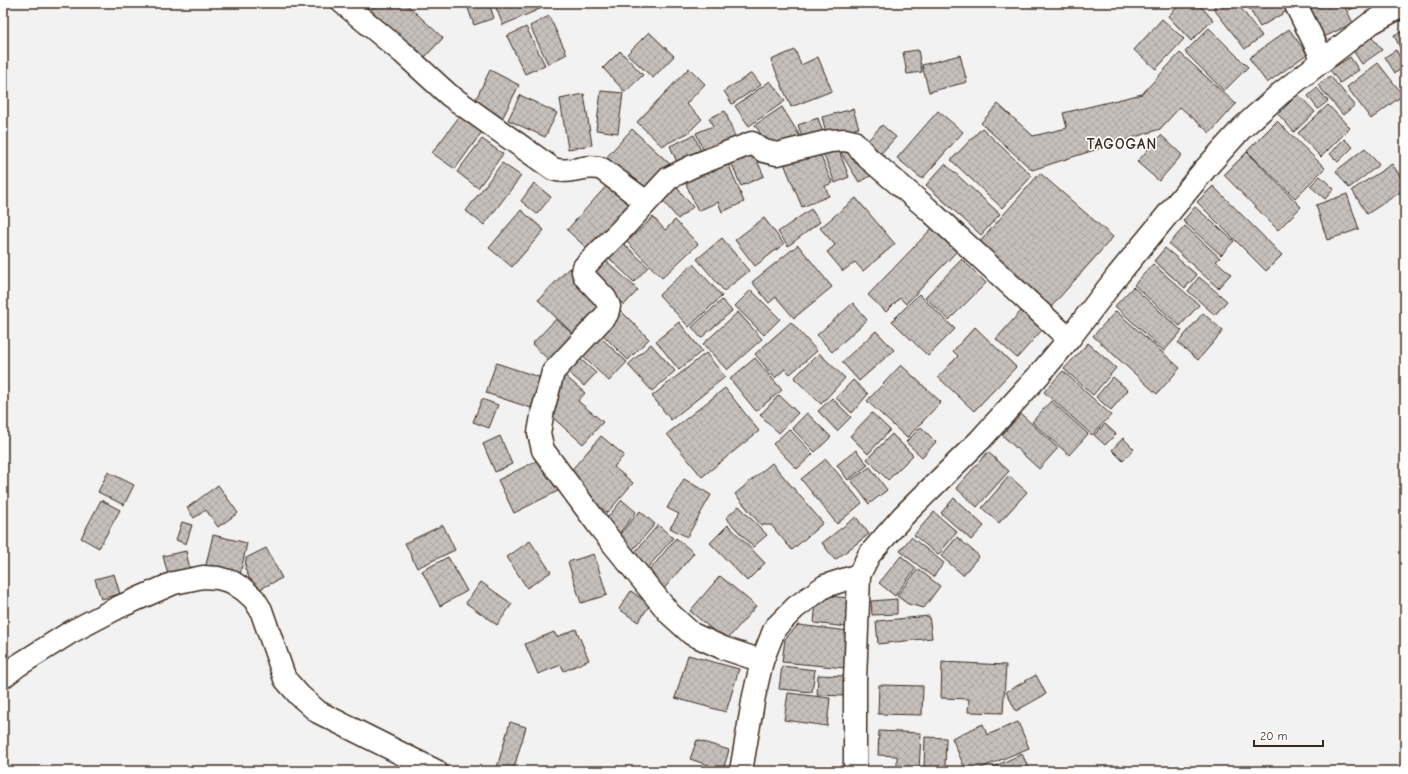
<svg xmlns="http://www.w3.org/2000/svg" width="1408" height="774" font-family="'Comic Neue',sans-serif">
  <style>
    .building { fill: url(#building-cross-hatch); stroke: #3b2a1e }
    .lines { fill: none; stroke-linecap: round; stroke-linejoin: round }
    .minor-casing { stroke: #3b2a1e; stroke-width: 25 }
    .tertiary-casing { stroke: #3b2a1e; stroke-width: 25 }
    .secondary-casing { stroke: #3b2a1e; stroke-width: 25 }
    .minor { stroke: #fff; stroke-width: 22 }
    .tertiary { stroke: #fff; stroke-width: 22 }
    .secondary { stroke: #fff; stroke-width: 22 }
    .labels { text-anchor: middle; dominant-baseline: central; stroke-width: 3.5; stroke-linejoin: round; paint-order: stroke }
    .district-label { font-size: 15px; font-weight: bold; letter-spacing: 1px; fill: #3b2a1e; stroke: #fff }
  </style>
  <defs>
    <pattern id="building-cross-hatch" width="8" height="8" patternUnits="userSpaceOnUse"><rect width="8" height="8" fill="#c6c0bd"/><path d="M0 0l8 8M0 8l8-8" fill="none" stroke="#aba5a2"/></pattern>
  </defs>
  <rect width="100%" height="100%" fill="#f3f2f2"/>
  <filter id="ink" filterUnits="userSpaceOnUse"><feTurbulence type="fractalNoise" baseFrequency=".025" numOctaves="2"/><feDisplacementMap in="SourceGraphic" scale="8" xChannelSelector="R" yChannelSelector="G"/><feConvolveMatrix kernelMatrix="1 2 1 2 8 2 1 2 1" color-interpolation-filters="sRGB"/></filter>
  <g filter="url(#ink)">
    <path class="building" d="M378,3h27l38,35 -20,21 -53,-48z
      M466,3h23l5,15 -20,7z
      M494,3h46l2,5 -39,17z
      M1182,3h16l15,17 -22,21 -23,-25z
      M1218,3h19l25,33 -17,13 -32,-41z
      M1246,3h46l2,4 -34,20z
      M1303,3h40l10,20 -33,16z
      M1346,3h20l-17,7z
      M549,16l18,38 -19,10 -18,-38z
      M1162,19l22,20 -28,30 -22,-19z
      M526,27l19,38 -20,9 -18,-38z
      M1209,28l39,39 -24,24 -39,-39z
      M1289,29l18,25 -40,29 -18,-25z
      M1405,30v28l-11,-23z
      M649,32l25,24 -21,22 -26,-24z
      M1369,33l13,17 -20,14 -12,-18z
      M795,50l6,15 17,-8 14,34 -41,16 -20,-47z
      M918,50l4,22 -15,2 -4,-22z
      M1396,50l9,17 -10,6 -10,-16z
      M620,51l23,24 -18,17 -22,-24z
      M1180,53l56,51 -26,29 -30,-26 -20,22 -128,41 -51,-47 17,-19 35,32 34,-8 -4,-15 79,-19z
      M960,55l7,27 -38,10 -7,-27z
      M1350,57l9,13 -19,13 -10,-13z
      M1378,63l25,32 -32,24 -24,-32z
      M689,68l16,16 -19,20 16,15 -14,14 -26,13 -25,-24z
      M490,70l29,15 -19,38 -29,-14z
      M752,73l9,12 -29,19 -8,-13z
      M1330,76l25,29 -12,10 -25,-30z
      M770,81l15,20 -36,25 -14,-20z
      M1317,88l11,13 -10,8 -10,-13z
      M601,91l22,2 -5,40 -22,-3z
      M584,94l8,51 -24,4 -8,-50z
      M1298,94l17,18 -21,20 -16,-18z
      M520,95l37,18 -12,24 -37,-17z
      M1328,105l22,23 -29,29 -23,-24z
      M782,107l18,29 -23,15 -7,-3 -15,-23z
      M853,109l6,19 -32,8 -5,-19z
      M725,111l13,33 -32,13 -10,-24 17,-7 -4,-8z
      M938,111l25,21 -41,47 -25,-21z
      M462,113l22,16 -29,40 -23,-16z
      M818,118l6,18 -20,7 -6,-18z
      M1277,121l48,47 -30,30 -48,-47z
      M882,125l14,12 -20,22 -14,-12z
      M982,128l50,48 -30,32 -51,-48z
      M632,129l39,36 -28,31 -39,-36z
      M694,135l10,23 -24,11 -10,-23z
      M1161,135l21,20 -23,26 -22,-19z
      M482,139l21,15 -25,34 -21,-16z
      M1344,139l9,8 -15,15 -8,-8z
      M855,144l19,30 -15,8 -18,-29z
      M751,147l13,29 -23,10 -12,-29z
      M817,147l15,36 -7,3 4,10 -27,11 -19,-46z
      M838,148l11,29 -14,6 -12,-30z
      M1365,148l14,17 -30,23 -13,-17z
      M1247,152l54,55 -23,23 -54,-55z
      M726,158l18,44 -22,10 -4,-10 -20,9 -15,-34z
      M502,163l19,13 -37,49 -18,-14z
      M945,164l55,50 -19,21 -55,-50z
      M1392,164l13,19v6l-38,25 -15,-24z
      M1040,173l73,64 -62,70 -73,-63z
      M1320,176l14,13 -9,10 -15,-13z
      M534,183l17,14 -14,17 -16,-13z
      M609,183l25,23 -42,47 -25,-23z
      M673,183l20,24 -15,12 -20,-24z
      M1213,186l69,69 -16,16 -69,-69z
      M1347,194l12,35 -32,11 -11,-35z
      M856,198l39,46 -32,27 -8,-9 -12,9 -16,-19 8,-7 -15,-17z
      M1195,207l39,34 -13,14 -38,-34z
      M811,209l9,13 -32,24 -10,-14z
      M521,210l23,20 -32,37 -23,-19z
      M653,217l12,13 10,-10 23,24 -36,34 -35,-36z
      M764,218l20,26 -29,22 -20,-26z
      M935,225l25,23 -54,56 -6,-6 -14,14 -18,-17z
      M1185,226l35,32 -4,3 15,13 -13,14 -49,-44z
      M722,238l27,33 -25,20 -27,-32z
      M621,241l27,26 -14,15 -27,-26z
      M798,245l34,42 -38,31 -18,-21 -7,6 -17,-21z
      M1165,248l32,27 -12,13 -31,-27z
      M602,257l36,33 -14,15 -36,-33z
      M962,259l24,24 -37,37 -24,-23z
      M693,264l29,32 -33,31 -30,-32z
      M1153,264l46,41 -19,21 -46,-41z
      M569,268l32,32 5,8 -29,30 -39,-38z
      M1199,277l28,24 -12,14 -27,-24z
      M1133,287l49,44 -18,20 -49,-45z
      M751,290l29,29 -16,16 -29,-29z
      M919,294l36,35 -27,27 -36,-35z
      M722,300l10,11 -31,27 -9,-11z
      M853,303l14,17 -35,32 -15,-17z
      M620,310l29,29 -21,21 -29,-29z
      M1021,311l21,19 -25,28 -21,-19z
      M1116,311l64,57 -23,26 -64,-58z
      M738,312l24,27 -35,31 -24,-26z
      M1203,313l20,18 -25,29 -20,-17z
      M556,319l21,19 -24,26 -21,-20z
      M679,322l23,29 -23,19 -23,-29z
      M791,322l26,29 -27,23 -5,-5 -10,9 -20,-24z
      M975,327l41,40 -42,44 -36,-34 20,-21 -5,-5z
      M876,331l18,19 -35,31 -17,-19z
      M600,337l27,25 -18,19 -27,-25z
      M1088,343l28,25 -23,27 -29,-26z
      M651,344l24,27 -23,20 -24,-26z
      M706,353l19,24 -54,43 -19,-24z
      M819,353l26,25 -24,26 -27,-26z
      M577,356l19,17 -12,13 -19,-17z
      M755,358l27,32 -26,21 -26,-32z
      M496,363l49,16 -11,30 -48,-16z
      M901,365l40,37 -34,36 -40,-37z
      M1063,371l48,44 -19,20 -48,-43z
      M563,374l22,19 -7,8 25,21 -20,22 -39,-34z
      M1113,377l15,13 -17,20 -15,-13z
      M853,380l15,14 -16,19 -16,-15z
      M725,388l34,43 -57,46 -35,-43z
      M779,395l19,18 -19,20 -19,-18z
      M832,398l19,19 -14,14 -19,-20z
      M482,399l16,6 -9,23 -16,-6z
      M1051,401l37,33 -19,21 -37,-33z
      M807,413l24,24 -16,15 -23,-24z
      M872,413l18,17 -22,24 -18,-18z
      M1021,414l37,34 -19,21 -37,-34z
      M1105,424l11,10 -11,11 -11,-10z
      M921,427l15,15 -14,15 -16,-15z
      M789,429l24,25 -16,15 -24,-25z
      M892,434l21,21 -25,25 -21,-21z
      M500,436l12,28 -17,8 -12,-28z
      M601,436l23,19 -10,12 19,16 -26,30 -36,-31 -3,-8z
      M1123,438l11,11 -11,12 -11,-11z
      M856,450l12,15 -20,15 -11,-15z
      M988,452l21,19 -32,36 -21,-19z
      M544,457l16,33 -46,23 -16,-33z
      M826,459l36,44 -25,21 -36,-45z
      M772,463l51,60 -31,27 -21,-25h-10l-26,-31z
      M870,467l17,23 -18,14 -18,-24z
      M108,472l26,13 -10,20 -26,-13z
      M1009,476l18,16 -28,31 -17,-15z
      M684,479l27,16 -24,42 -17,-9 9,-14 -12,-6z
      M218,485l20,28 -20,14 -12,-17 -12,8 -7,-10z
      M954,498l30,28 -13,14 -30,-27z
      M101,500l19,10 -21,38 -18,-10z
      M622,500l14,12 -18,23 -15,-12z
      M739,506l28,29 -14,12 -27,-29z
      M640,511l15,13 -25,29 -15,-13z
      M934,512l23,20 -19,23 -24,-20z
      M856,517l13,17 -34,26 -13,-17z
      M182,522l10,3 -6,19 -10,-4z
      M443,525l12,25 -38,18 -12,-25z
      M658,525l15,13 -29,34 -15,-13z
      M728,525l37,38 -18,18 -37,-38z
      M213,535l34,8 -8,37 -35,-7z
      M911,537l33,26 -11,14 -33,-26z
      M957,537l22,19 -16,19 -22,-19z
      M676,538l18,15 -32,38 -17,-15z
      M530,541l21,31 -24,16 -20,-31z
      M266,548l16,30 -26,13 -11,-22 1,-11z
      M186,551l4,19 -22,5 -5,-19z
      M594,554l13,41 -26,8 -13,-41z
      M901,556l15,12 -21,28 -16,-13z
      M448,557l19,34 -27,15 -18,-35z
      M918,569l22,17 -16,22 -16,-4 -11,-8z
      M114,574l6,20 -19,5 -6,-20z
      M720,576l36,30 -30,35 -36,-30z
      M481,582l31,22 -15,21 -31,-22z
      M631,591l19,14 -12,17 -19,-13z
      M827,596l23,2 -3,29 -33,-4 2,-21z
      M897,599v15l-25,1 -1,-14z
      M929,616l3,22 -54,6 -2,-23z
      M798,625l51,6 -4,37 -63,-6 3,-23z
      M576,629l13,31 -25,11 -3,-6 -23,9 -13,-30 29,-12 3,5z
      M688,655l51,14 -13,43 -51,-14z
      M942,662l64,3 -3,48 -35,-1 1,-13 -28,-1z
      M782,666l33,4 -3,22 -33,-3z
      M818,675l27,1 -1,20 -27,-1z
      M1036,675l10,19 -30,17 -10,-19z
      M879,685l44,1 -1,29 -44,-1z
      M788,693l42,5 -3,28 -43,-6z
      M510,722l16,5 -13,44h-17z
      M1018,722l11,26 -55,23h-8l-14,-33 31,-14 4,11z
      M879,731l42,2 -2,38 -22,-1v-14l-19,-1z
      M925,737l21,1 -1,31 -21,-1z
      M697,740l32,10 -6,20 -33,-11z
      M1022,754l8,17h-35l-2,-4z"/>
    <g class="lines">
      <g class="minor-casing">
        <path id="minor" d="M343,3l60,50 46,42 104,74c19,6 32,-6 49,0l44,33
          M1295,3l28,57
          M762,661l-39,-13 -31,-14 -22,-20 -68,-84 -59,-80 -4,-17 4,-23 10,-38 54,-58 2,-8 -4,-8 -20,-21 -2,-5 1,-5 37,-37 48,-52 24,-12 59,-23 12,8 13,3 53,-13 15,-1 9,2 14,16 60,51 141,130"/>
      </g>
      <g class="tertiary-casing">
        <path id="tertiary" d="M855,771v-90l4,-106"/>
      </g>
      <g class="secondary-casing">
        <path id="secondary" d="M3,677l14,-11 54,-34 48,-25 55,-24 29,-6 15,1 14,4 12,8 10,9 7,11 24,69 14,16 19,17 118,59
          M741,771l13,-75 8,-35 13,-33 21,-21 29,-21 34,-11 10,-20 34,-39 77,-76 59,-65 30,-36 49,-64 87,-106 37,-41 39,-35 90,-70 34,-19"/>
      </g>
      <use href="#minor" class="minor"/>
      <use href="#tertiary" class="tertiary"/>
      <use href="#secondary" class="secondary"/>
    </g>
  </g>
  <g class="labels">
    <g class="district-label">
      <text x="1122" y="144">TAGOGAN</text>
    </g>
  </g>
  <rect width="1408" height="774" fill="none" stroke="#fff" stroke-width="16"/>
  <rect x="8" y="8" width="1392" height="758" fill="none" stroke="#3b2a1e" stroke-width="1.5" filter="url(#ink)"/>
  <path d="M1254 740v6h69v-6" fill="none" stroke="#3b2a1e" stroke-width="2"/>
  <text x="1260" y="740" font-size="12" fill="#3b2a1e" stroke="#ffffff" stroke-width="3" paint-order="stroke">20 m</text>
</svg>
